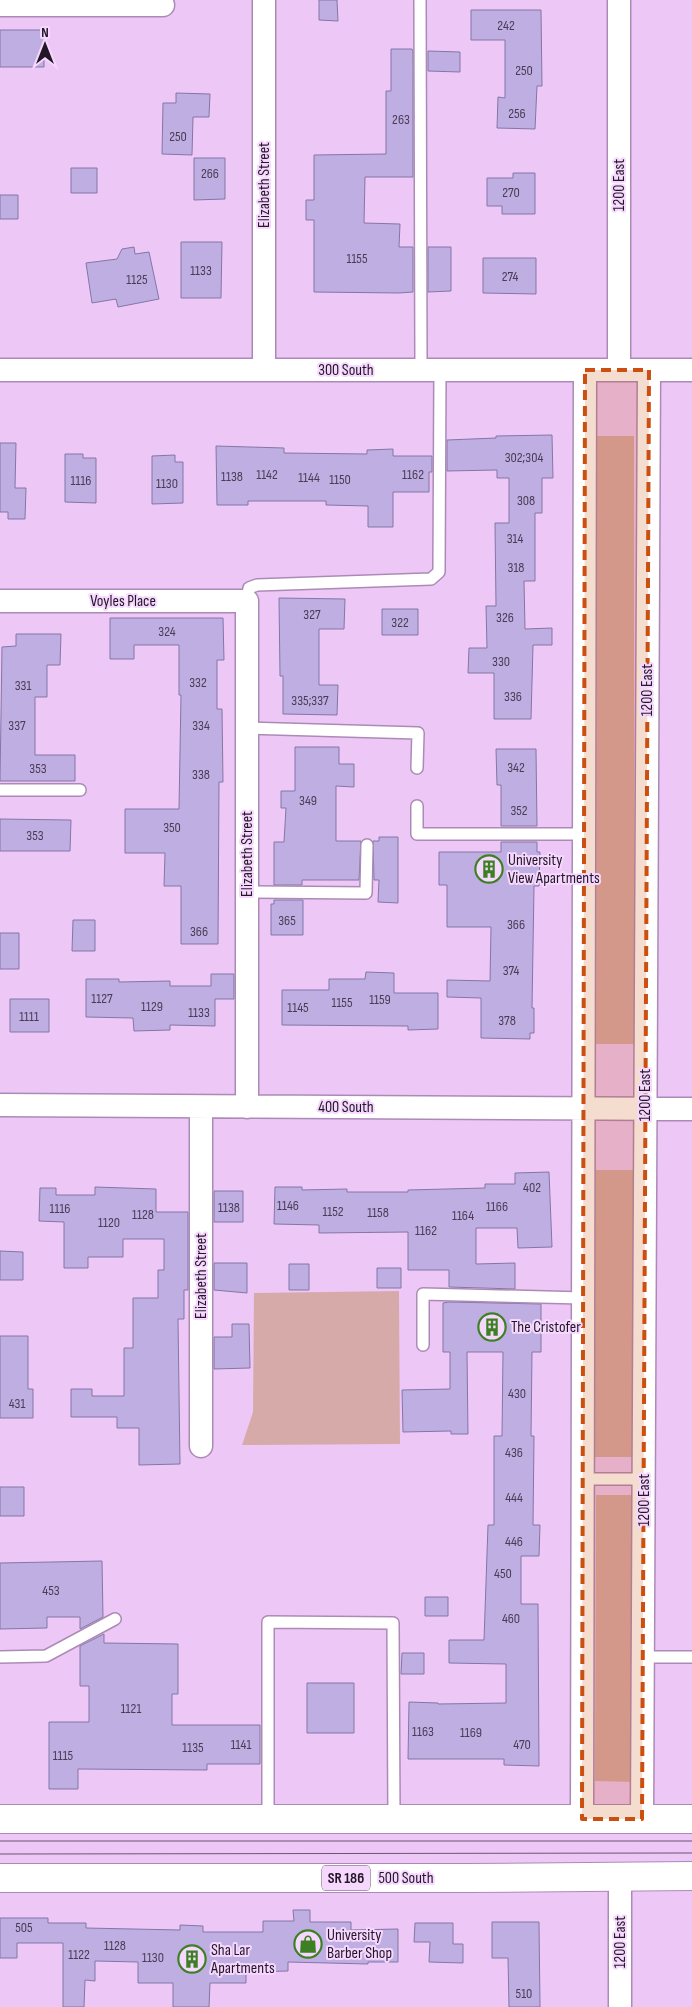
<svg xmlns="http://www.w3.org/2000/svg" width="692" height="2007" font-family="'Sofia Sans Condensed',sans-serif">
  <style>
    .green { fill: #d7aaaa }
    .building { fill: #beaee2; stroke: #8576a6 }
    .lines { fill: none; stroke-linecap: round; stroke-linejoin: round }
    .service-casing { stroke: #ac8ab6; stroke-width: 14 }
    .minor-casing { stroke: #ac8ab6; stroke-width: 25 }
    .primary-casing { stroke: #ac8ab6; stroke-width: 30 }
    .service { stroke: #fff; stroke-width: 11 }
    .minor { stroke: #fff; stroke-width: 22 }
    .primary { stroke: #fff; stroke-width: 28 }
    .tram { stroke: #6b5571; stroke-width: 1 }
    .marked { fill: #ca4f10; fill-opacity: 0.2; stroke: #ca4f10; stroke-width: 4; stroke-dasharray: 10 6; stroke-linejoin: round }
    .labels { text-anchor: middle; dominant-baseline: central; stroke-width: 4; stroke-linejoin: round; paint-order: stroke }
    .number-label { font-size: 14px; fill: #4a3c56 }
    .shield { fill: #f6d8fe; stroke: #625068; stroke-width: 1 }
    .shield-label { font-size: 15px; font-weight: bold; fill: #231627 }
    .street-label { font-size: 16px; fill: #231627; stroke: #f6d8fe }
    .poi-label { font-size: 16px; fill: #231627; stroke: #f6d8fe; text-anchor: start }
  </style>
  <rect width="100%" height="100%" fill="#edc8f7"/>
  <path class="green" d="M597,436h37v608h-38z
    M595,1170h41l-1,287h-41z
    M399,1291l1,153 -158,1 11,-33 1,-119z
    M596,1495h39v287l-40,-1z"/>
  <path class="building" d="M319,0h18l1,21 -19,-1z
    M471,10h70l1,76h-5l-2,43 -38,-1 1,-31 7,1v-58h-34z
    M0,30h44v37h-44z
    M391,49h21l1,2v126h-48l-1,46 36,1 -1,23h14v45l-14,1 -85,-1v-72h-8v-20h8v-45l72,-1v-63h5z
    M428,51l32,1v20l-32,-1z
    M176,93l34,1 -1,23h-16l-1,38 -30,-1 1,-51h13z
    M194,158h31v41l-31,1z
    M71,168h26v25h-26z
    M513,173h22v41h-33v-8h-15v-28h26z
    M0,195h18v24h-18z
    M181,242h41l-1,56h-40z
    M134,247l1,7 14,-2 10,47 -41,8 -2,-8 -24,4 -6,-40 31,-4 5,-10z
    M428,247h23v44l-23,1z
    M483,258h53v36l-53,-1z
    M552,435l1,43h-11v35h-7v68h-11l1,48 27,-1v17h-19l-2,74h-37v-46h-26l1,-25h18l-1,-42h10l-1,-83h14v-45h-12v-8l-50,1v-31l49,-2v-2z
    M0,443h16l-1,45h11l-1,31h-17v-7h-8z
    M216,446l68,2v5l83,1v-4l26,-1v7h39v16h-3v20h-36v35h-25v-21l-42,-1v-4h-78v4h-31z
    M65,454h18v4h13v45l-31,-1z
    M175,455v7h8v41l-31,1v-48z
    M279,598l66,1 -1,30h-25v56h19l-1,30 -54,-1v-38h-3z
    M382,609h36v26h-36z
    M110,618h113l1,42h-7v49h5l1,73h-4l-1,162h-37v-58h-17l1,-33h-40v-44h54l2,-114h-2v-50h-45v14h-24z
    M16,634h45l-1,31h-13v32h-12v58h40v26h-75l2,-134 14,-1z
    M295,747h44v17h15v23l-18,-1v55h25l-2,39h-57v5h-28v-43h10l2,-34h-5v-17h14z
    M496,749h40l1,77h-36v-41h-4z
    M0,819l71,1 -1,31h-70z
    M379,837h19v66l-20,-1 1,-22h-5l-1,-39h6z
    M501,842h36v10h3l-1,34h-5l-2,122h2v25h-4v6l-49,-1v-40l-34,-1v-17l43,1 1,-54h-44v-42h-8v-33h62z
    M274,900h29v35h-32v-31h3z
    M73,920h22v31h-23z
    M0,933h19v36h-19z
    M366,972l28,1v20h44v36l-30,1v-4l-126,-1v-35h47v-11h36z
    M211,974h23v25h-19v27l-45,-1v5l-36,1 -1,-13 -47,-1v-38h33v3l51,-1v5h41z
    M10,999h39v33h-39z
    M549,1172l3,75 -34,1 -1,-20h-41v36l39,-1v26l-66,-2v-17h-41v-38l-89,1v-8l-45,-1 1,-37h27v3l45,-1v3h61v-2l77,-2v-4h30v-11z
    M95,1187l61,2v23h32v78h-4v29h-6l2,145 -41,1v-37h-22v-11h-46v-28h21v7h32v-48h9v-50h25v-28h6v-31h-41v18h-35v11h-24v-46l-25,-1 1,-33h16v7h39z
    M214,1191h29v31h-29z
    M0,1251l23,1v28h-23z
    M214,1263h33v30l-33,-3z
    M289,1264h20v26h-20z
    M377,1268h24v20h-24z
    M449,1302l92,2v48h-9l-1,84h3l-1,89h7l-1,31h-18v48h17l1,162 -35,-1v-6h-96l1,-57 29,1v1l68,-1v-39l-57,-1v-23h35l4,-115h6v-89h8l1,-84h-36l1,82h-17v-3l-48,1 -1,-42 48,-1v-37h-7v-49z
    M232,1324h17l1,44 -36,1v-32h18z
    M0,1336h28v53h5v29h-33z
    M0,1487h24v29h-24z
    M102,1561l1,56 -23,12v-12h-33v11l-47,1v-66z
    M425,1597h23v19h-23z
    M104,1634v9l74,1v50h-6v31h88v39h-53v6l-129,-1v20h-29v-67h40v-36h-9v-40z
    M402,1653h22v21h-23z
    M307,1683h47v50h-47z
    M293,1910h17v12h41v8l47,-1v33h-30v2l-80,-2v9l-42,1v11h-36l-1,24h-36v-24h-35v-21l-43,-1v20l-10,-1 -1,27h-21v-64h-46v15h-17v-40h48v5h38v5l94,2v-5l23,1v6h60v-11h31z
    M492,1922h47l1,85h-31l-1,-49h-16z
    M415,1923h38v21h10v19l-34,-1 1,-20h-16z"/>
  <g class="lines">
    <g class="service-casing">
      <path id="service" d="M420,0l1,370
        M247,601l2,-13 8,-3 174,-6 8,-7 1,-202
        M247,728l171,5 -1,35
        M0,790h80
        M417,806v28h167
        M247,892l119,1 1,-48
        M423,1345v-51l160,4
        M583,1479h61
        M0,1657l46,-1 69,-37
        M643,1657h49
        M268,1820v-198l125,1 1,197"/>
    </g>
    <g class="minor-casing">
      <path id="minor" d="M264,0v370
        M619,0v370
        M0,5h163
        M0,370h692
        M0,601h247v506
        M0,1105l692,4
        M201,1107v339
        M582,1819l3,-1449
        M642,1819l7,-1449
        M620,2007v-131"/>
    </g>
    <g class="primary-casing">
      <path id="primary" d="M0,1819h692
        M0,1878h469l223,-2"/>
    </g>
    <use href="#service" class="service"/>
    <use href="#minor" class="minor"/>
    <use href="#primary" class="primary"/>
    <path class="tram" d="M0,1841h692
      M0,1854l692,-1"/>
  </g>
  <path class="marked" d="M585,370h64l-7,1449h-60z"/>
  <defs>
    <g id="building-ring" transform="scale(1.4375)"><circle r="9.5" fill="#f6d8fe" stroke="#3d8023" stroke-width="1.5"/><path d="M-4-6H4V6H1V3H-1V6H-4ZM-2.5-4.3h1.7v1.8h-1.7ZM.8-4.3h1.7v1.8H.8ZM-2.5-1h1.7V.8h-1.7ZM.8-1h1.7V.8H.8Z" fill="#3d8023"/></g>
    <g id="shop-ring" transform="scale(1.4375)"><circle r="9.5" fill="#f6d8fe" stroke="#3d8023" stroke-width="1.5"/><path d="M-5-2.5h2.3a2.7 3.5 0 0 1 5.4 0H5L5.5 6h-11ZM-1.5-2.5h3a1.5 2.3 0 0 0-3 0Z" fill="#3d8023"/></g>
  </defs>
  <g fill-rule="evenodd">
    <use href="#building-ring" x="489" y="869"/>
    <use href="#building-ring" x="492" y="1327"/>
    <use href="#shop-ring" x="308" y="1944"/>
    <use href="#building-ring" x="192" y="1959"/>
  </g>
  <g class="labels">
    <g class="number-label">
      <text x="506" y="25">242</text>
      <text x="524" y="70">250</text>
      <text x="517" y="113">256</text>
      <text x="401" y="119">263</text>
      <text x="178" y="136">250</text>
      <text x="210" y="173">266</text>
      <text x="511" y="192">270</text>
      <text x="357" y="258">1155</text>
      <text x="201" y="270">1133</text>
      <text x="510" y="276">274</text>
      <text x="137" y="279">1125</text>
      <text x="524" y="457">302;304</text>
      <text x="267" y="474">1142</text>
      <text x="413" y="474">1162</text>
      <text x="232" y="476">1138</text>
      <text x="309" y="477">1144</text>
      <text x="340" y="479">1150</text>
      <text x="81" y="480">1116</text>
      <text x="167" y="483">1130</text>
      <text x="526" y="500">308</text>
      <text x="515" y="538">314</text>
      <text x="516" y="567">318</text>
      <text x="312" y="614">327</text>
      <text x="505" y="617">326</text>
      <text x="400" y="622">322</text>
      <text x="167" y="631">324</text>
      <text x="501" y="661">330</text>
      <text x="198" y="682">332</text>
      <text x="23" y="685">331</text>
      <text x="513" y="696">336</text>
      <text x="310" y="700">335;337</text>
      <text x="17" y="725">337</text>
      <text x="201" y="725">334</text>
      <text x="516" y="767">342</text>
      <text x="38" y="768">353</text>
      <text x="201" y="774">338</text>
      <text x="308" y="800">349</text>
      <text x="519" y="810">352</text>
      <text x="172" y="827">350</text>
      <text x="35" y="835">353</text>
      <text x="287" y="920">365</text>
      <text x="516" y="924">366</text>
      <text x="199" y="931">366</text>
      <text x="511" y="970">374</text>
      <text x="102" y="998">1127</text>
      <text x="380" y="999">1159</text>
      <text x="342" y="1002">1155</text>
      <text x="152" y="1006">1129</text>
      <text x="298" y="1007">1145</text>
      <text x="199" y="1012">1133</text>
      <text x="29" y="1016">1111</text>
      <text x="507" y="1020">378</text>
      <text x="532" y="1187">402</text>
      <text x="288" y="1205">1146</text>
      <text x="497" y="1206">1166</text>
      <text x="229" y="1207">1138</text>
      <text x="60" y="1208">1116</text>
      <text x="333" y="1211">1152</text>
      <text x="378" y="1212">1158</text>
      <text x="143" y="1214">1128</text>
      <text x="463" y="1215">1164</text>
      <text x="109" y="1222">1120</text>
      <text x="426" y="1230">1162</text>
      <text x="517" y="1393">430</text>
      <text x="17" y="1403">431</text>
      <text x="514" y="1452">436</text>
      <text x="514" y="1497">444</text>
      <text x="514" y="1541">446</text>
      <text x="503" y="1573">450</text>
      <text x="51" y="1590">453</text>
      <text x="511" y="1618">460</text>
      <text x="131" y="1708">1121</text>
      <text x="423" y="1731">1163</text>
      <text x="471" y="1732">1169</text>
      <text x="241" y="1744">1141</text>
      <text x="522" y="1744">470</text>
      <text x="193" y="1747">1135</text>
      <text x="63" y="1755">1115</text>
      <text x="24" y="1927">505</text>
      <text x="115" y="1945">1128</text>
      <text x="79" y="1954">1122</text>
      <text x="153" y="1957">1130</text>
      <text x="524" y="1993">510</text>
    </g>
    <rect class="shield" x="322" y="1865.5" width="48" height="25" rx="4"/>
    <g class="shield-label">
      <text x="346" y="1878">SR 186</text>
    </g>
    <g class="street-label">
      <text transform="translate(264 185) rotate(-90)">Elizabeth Street</text>
      <text transform="translate(619 185) rotate(-90)">1200 East</text>
      <text x="346" y="370">300 South</text>
      <text x="123" y="601">Voyles Place</text>
      <text transform="translate(647 690) rotate(-90)">1200 East</text>
      <text transform="translate(247 854) rotate(-90)">Elizabeth Street</text>
      <text transform="translate(645 1095) rotate(-90)">1200 East</text>
      <text x="346" y="1107">400 South</text>
      <text transform="translate(201 1276) rotate(-90)">Elizabeth Street</text>
      <text transform="translate(644 1500) rotate(-90)">1200 East</text>
      <text x="406" y="1878">500 South</text>
      <text transform="translate(620 1942) rotate(-90)">1200 East</text>
    </g>
    <g class="poi-label">
      <text x="508" y="860">University<tspan x="508" dy="18">View Apartments</tspan></text>
      <text x="511" y="1327">The Cristofer</text>
      <text x="327" y="1935">University<tspan x="327" dy="18">Barber Shop</tspan></text>
      <text x="211" y="1950">Sha Lar<tspan x="211" dy="18">Apartments</tspan></text>
    </g>
  </g>
  <g transform="translate(45 45)" stroke="#f6d8fe" stroke-width="4" paint-order="stroke">
  <path d="M0-4L9 19L0 12L-9 19Z" fill="#231627"/>
  <text y="-8" font-size="14" font-weight="bold" text-anchor="middle" fill="#231627">N</text>
  </g>
</svg>
